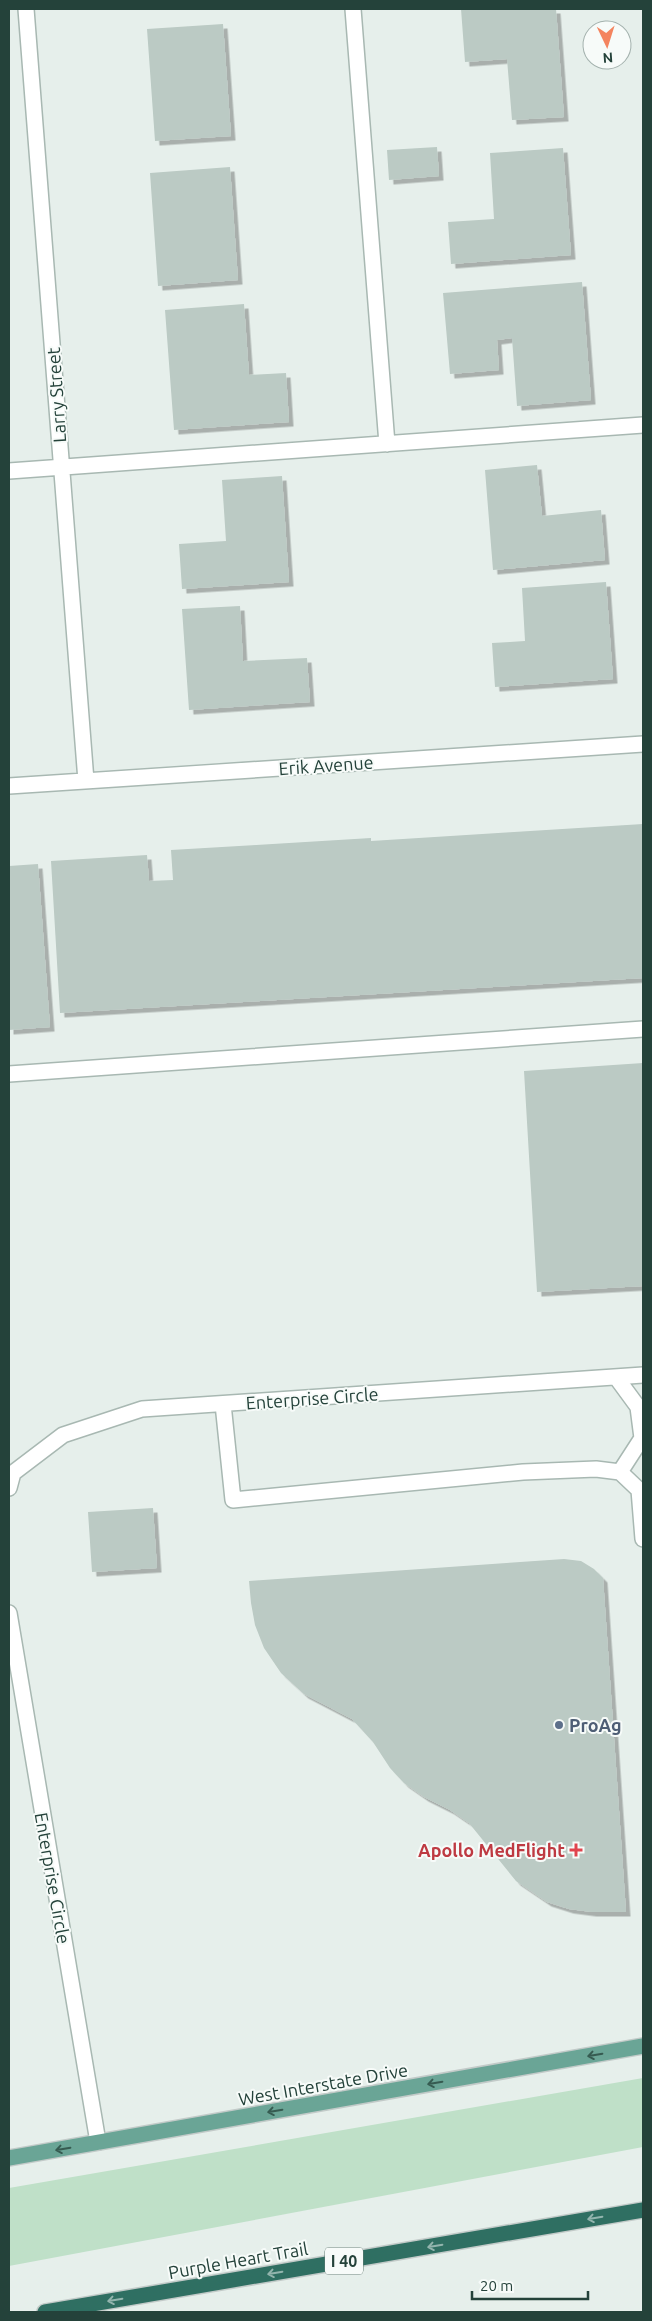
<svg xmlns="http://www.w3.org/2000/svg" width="652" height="2321" font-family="Ubuntu,sans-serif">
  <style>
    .green { fill: #bfe0c8 }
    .building { fill: #bbcac4; filter: url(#shadow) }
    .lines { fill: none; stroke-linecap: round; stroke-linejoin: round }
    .minor-casing { stroke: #a8b8b2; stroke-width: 18 }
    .major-casing { stroke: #c2cac8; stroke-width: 18 }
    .highway-casing { stroke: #c2cac8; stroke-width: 18 }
    .minor { stroke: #fff; stroke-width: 15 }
    .major { stroke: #6aa596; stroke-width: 15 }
    .highway { stroke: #2f6f62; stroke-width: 15 }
    .oneway { stroke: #365b51 }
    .oneway2 { stroke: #93b5ae }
    .service-dot { fill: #5c6f8a; stroke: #f7fbf9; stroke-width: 2 }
    .health-dot { fill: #e0444e; stroke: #f7fbf9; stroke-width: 2 }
    .labels { text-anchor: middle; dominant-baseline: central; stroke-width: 4; stroke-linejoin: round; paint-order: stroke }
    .shield { fill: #f7fbf9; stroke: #637a73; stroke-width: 1 }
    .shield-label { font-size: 16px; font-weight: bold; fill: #24423a }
    .street-label { font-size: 18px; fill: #24423a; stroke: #f7fbf9 }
    .service-label { font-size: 18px; font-weight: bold; fill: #4e5e75; stroke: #f7fbf9; text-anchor: start }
    .health-label { font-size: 18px; font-weight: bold; fill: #be3a42; stroke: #f7fbf9; text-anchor: end }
  </style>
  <defs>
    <filter id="shadow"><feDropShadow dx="4.5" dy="4.5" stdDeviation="0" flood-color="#0004"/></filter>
  </defs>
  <rect width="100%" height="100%" fill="#e6efeb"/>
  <path class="green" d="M643,2078v69l-634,119v-78z"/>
  <path class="building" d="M461,9h95l8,108 -52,3 -5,-61 -42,3z
    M223,24l8,112 -76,5 -8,-112z
    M437,147l2,29 -50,4 -2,-30z
    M563,148l8,107 -120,9 -3,-42 46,-3 -4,-66z
    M230,167l8,113 -80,6 -8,-113z
    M582,282l9,118 -74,6 -5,-68 -15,2 2,30 -49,4 -7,-81z
    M244,304l5,71 37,-2 3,49 -115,8 -9,-120z
    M537,465l5,51 59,-6 4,50 -112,10 -8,-100z
    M282,476l7,106 -107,7 -3,-45 47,-3 -4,-61z
    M606,582l7,97 -118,8 -3,-44 33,-2 -3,-53z
    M240,606l3,55 64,-3 3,44 -121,8 -7,-101z
    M643,824v154l-583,35 -9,-152 96,-6 2,26 24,-1 -2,-30 200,-12v3z
    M38,864l12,163 -41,3v-164z
    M643,1063v223l-106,6 -13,-221z
    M153,1508l4,60 -65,4 -4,-60z
    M564,1559l17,2 13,8 9,9 23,334h-34l-23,-3 -22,-7 -31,-21 -47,-58 -19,-13 -26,-13 -20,-14 -14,-15 -17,-26 -21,-23 -48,-25 -23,-21 -17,-25 -9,-23 -4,-22 -2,-22z"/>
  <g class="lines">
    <g class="minor-casing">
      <path id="minor" d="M26,9l60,772
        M353,9l34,435
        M9,471l634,-46
        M9,786l634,-42
        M9,1074l634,-45
        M616,1377l22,30 4,31 -22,34
        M223,1404l10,96 290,-28 73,-3 24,3 19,18 4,49
        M9,1488l4,-15 50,-38 79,-26 501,-34
        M9,1613l89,529"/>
    </g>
    <g class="major-casing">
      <path id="major" d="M9,2158l634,-112"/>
    </g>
    <g class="highway-casing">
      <path id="highway" d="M45,2312l598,-102"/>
    </g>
    <use href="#minor" class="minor"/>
    <use href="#major" class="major"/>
    <use href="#highway" class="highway"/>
  </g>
  <defs><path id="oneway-shaft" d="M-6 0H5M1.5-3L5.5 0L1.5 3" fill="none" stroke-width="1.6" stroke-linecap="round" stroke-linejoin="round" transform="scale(1.25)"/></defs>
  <g class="oneway">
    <use href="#oneway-shaft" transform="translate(595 2055) rotate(170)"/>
    <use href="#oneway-shaft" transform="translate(435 2083) rotate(170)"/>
    <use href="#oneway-shaft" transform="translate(275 2111) rotate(170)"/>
    <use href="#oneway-shaft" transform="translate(63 2149) rotate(170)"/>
  </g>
  <g class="oneway2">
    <use href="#oneway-shaft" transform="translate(595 2218) rotate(170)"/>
    <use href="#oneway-shaft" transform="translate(435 2246) rotate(170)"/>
    <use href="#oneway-shaft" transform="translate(275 2273) rotate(170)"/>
    <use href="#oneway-shaft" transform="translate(115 2300) rotate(170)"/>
  </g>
  <circle class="service-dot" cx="559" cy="1725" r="5"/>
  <path class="health-dot" d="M573.5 1842.5h5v5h5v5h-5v5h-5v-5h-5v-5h5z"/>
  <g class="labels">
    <rect class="shield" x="325" y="2247.5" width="38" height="27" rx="4"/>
    <g class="shield-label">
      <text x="344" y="2261">I 40</text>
    </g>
    <g class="street-label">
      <text transform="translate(56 395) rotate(-94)">Larry Street</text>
      <text transform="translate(326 765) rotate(-4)">Erik Avenue</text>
      <text transform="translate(312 1398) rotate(-4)">Enterprise Circle</text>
      <text transform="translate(53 1878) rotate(80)">Enterprise Circle</text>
      <text transform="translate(323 2084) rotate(-10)">West Interstate Drive</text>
      <text transform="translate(238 2260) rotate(-10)">Purple Heart Trail</text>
    </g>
    <g class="service-label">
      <text x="569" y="1725">ProAg</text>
    </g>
    <g class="health-label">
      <text x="565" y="1850">Apollo MedFlight</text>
    </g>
  </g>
  <rect width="652" height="2321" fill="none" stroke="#24423a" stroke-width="20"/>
  <g transform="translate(607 45) rotate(176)"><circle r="24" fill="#f7fbf9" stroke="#a3b1ad"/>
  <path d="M0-4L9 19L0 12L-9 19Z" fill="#f4845f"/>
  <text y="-8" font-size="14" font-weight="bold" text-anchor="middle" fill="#24423a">N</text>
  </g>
  <path d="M472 2291v8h116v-8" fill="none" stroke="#24423a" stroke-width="2.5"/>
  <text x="480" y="2291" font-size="15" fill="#24423a" stroke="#f7fbf9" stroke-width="4" paint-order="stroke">20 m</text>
</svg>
